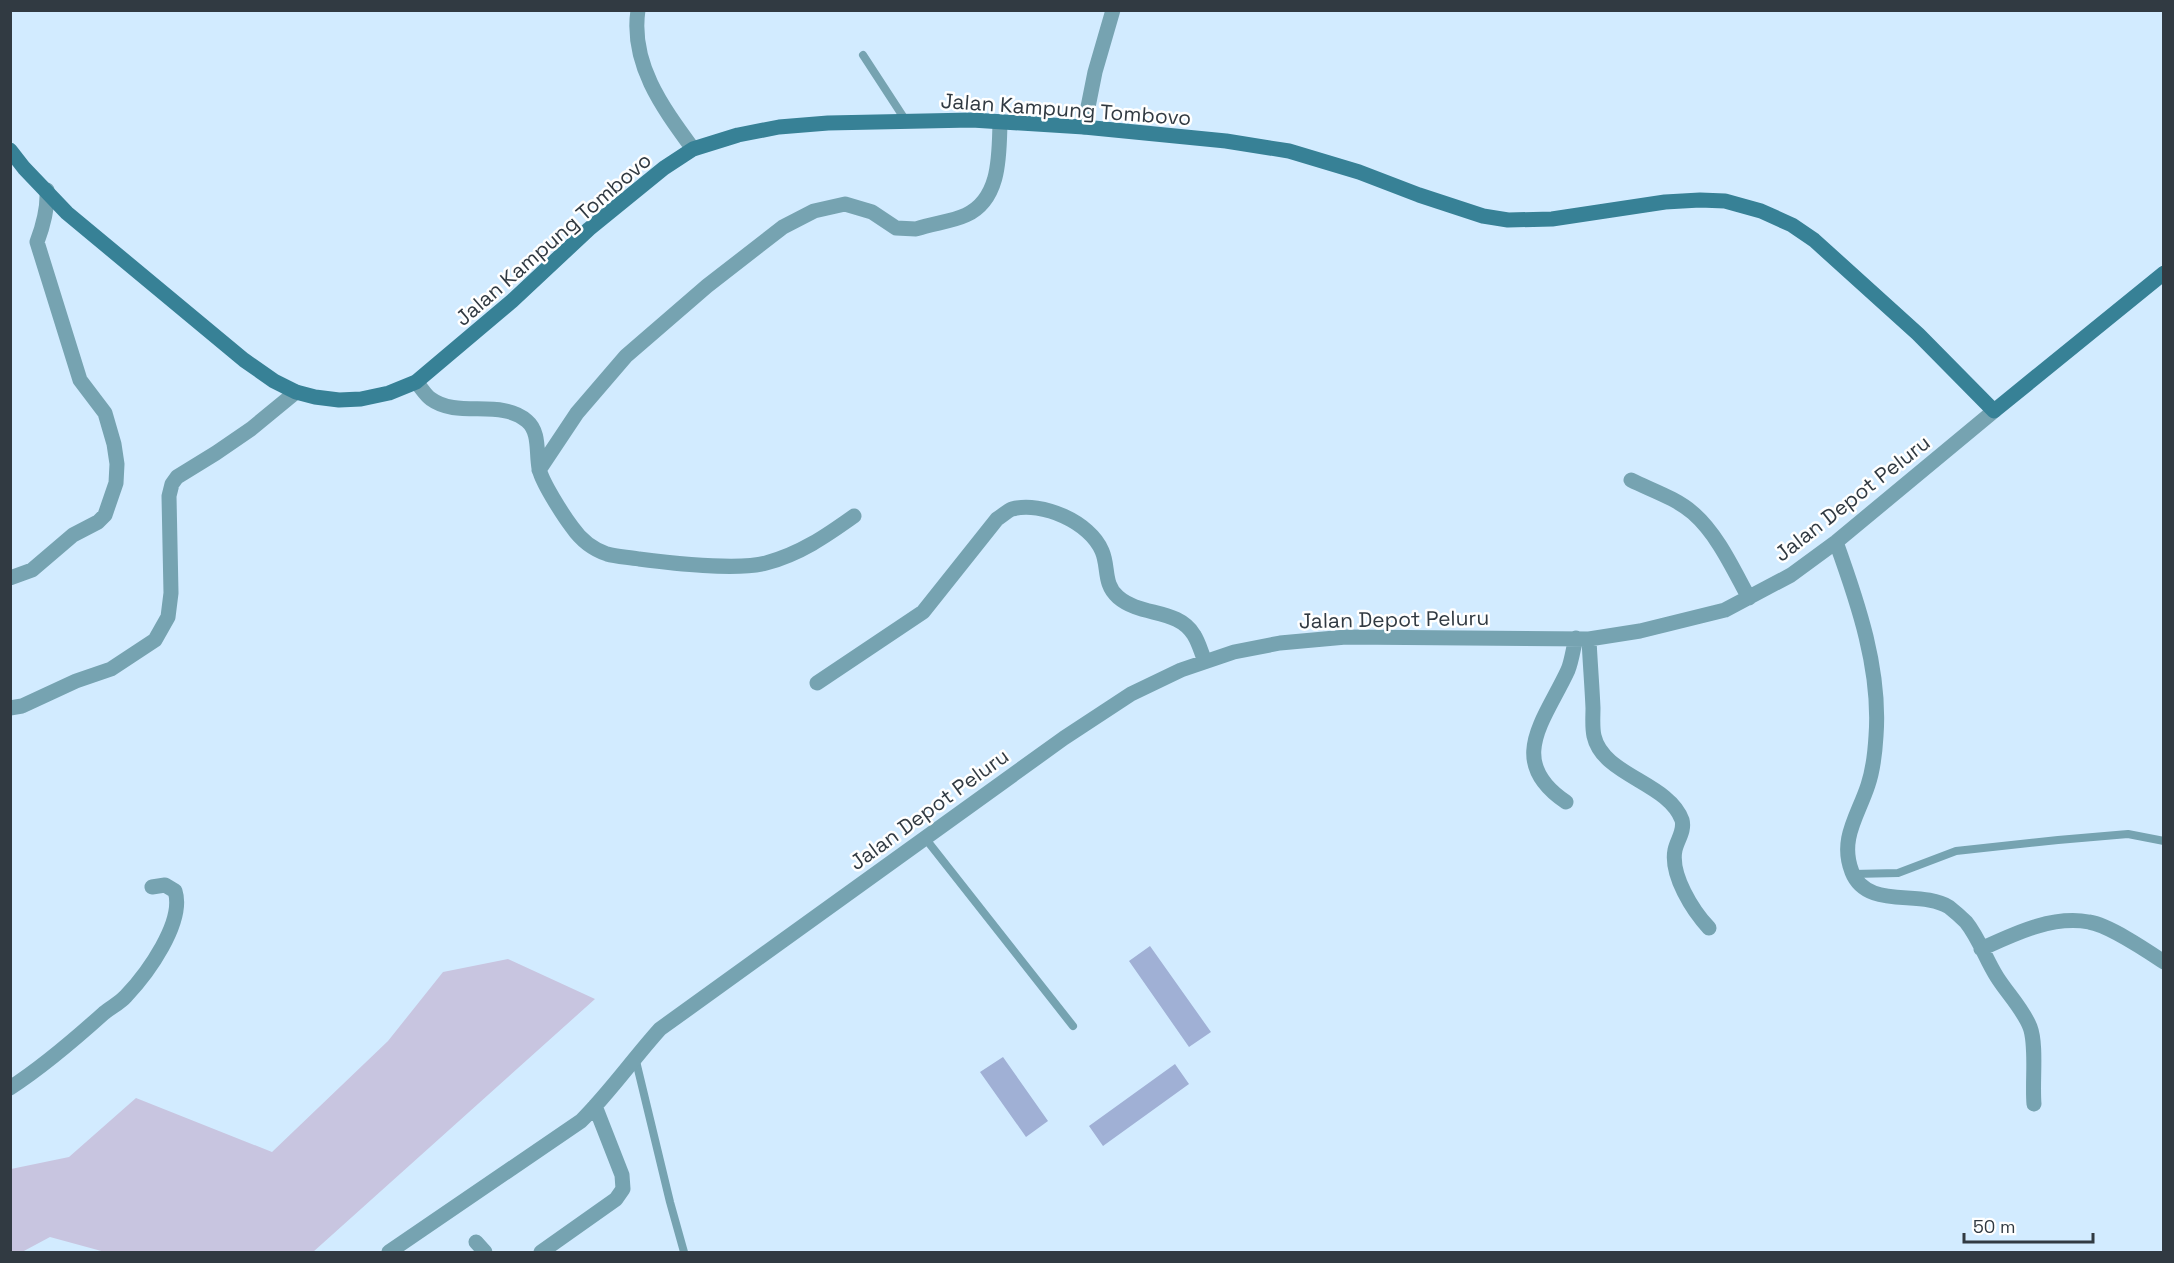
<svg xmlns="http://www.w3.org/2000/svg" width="2174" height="1263" font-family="'Space Grotesk',sans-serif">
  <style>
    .green { fill: #c8c5e0 }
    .building { fill: #a0b0d5 }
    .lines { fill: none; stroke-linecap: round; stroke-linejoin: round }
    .lane { stroke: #76a3b1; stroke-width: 8 }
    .street { stroke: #76a3b1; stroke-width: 15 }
    .secondary { stroke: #378196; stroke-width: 15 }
    .labels { text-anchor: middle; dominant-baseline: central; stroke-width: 5; stroke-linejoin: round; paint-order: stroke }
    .street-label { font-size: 21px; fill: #313a42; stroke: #fff }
  </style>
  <rect width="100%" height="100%" fill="#d2ebff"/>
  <path class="green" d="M508,959l87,40 -282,253h-208l-55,-15 -28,15h-11v-83l58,-12 67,-59 136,54 116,-111 55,-69z"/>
  <path class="building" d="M1150,946l61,86 -22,15 -60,-86z
    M1003,1057l45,64 -22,16 -46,-65z
    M1175,1064l14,20 -86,62 -14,-20z"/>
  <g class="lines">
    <path class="lane" d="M863,55l43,66
      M925,838l148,188
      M1853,874l45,-1 58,-22 102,-11 70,-6 36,7
      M635,1057l35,145 14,50"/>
    <path class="street" d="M638,10c-8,54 25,98 55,139
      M1084,127l11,-55 18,-62
      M416,382c5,5 9,13 15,17 27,20 70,-1 96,22 13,11 9,31 12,47 2,13 24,47 33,59 9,13 20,22 35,27 10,3 22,3 32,5 32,4 97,12 127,4 34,-9 60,-27 88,-47
      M539,470l38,-57 49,-57 81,-70 76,-59 31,-16 31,-7 27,8 24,16 20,1c17,-6 35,-7 50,-14 35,-16 33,-61 34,-93
      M1631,480c20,10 45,18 62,33 25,22 40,56 56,85
      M1836,542c22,61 45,128 40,194 -1,17 -3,34 -8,49 -10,31 -29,54 -16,87 15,38 68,17 97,35 5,4 12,10 17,15 13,16 20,38 31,55 10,16 26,32 33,50 7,18 2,55 4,77
      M10,578l22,-8 41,-35 25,-13 7,-7 11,-32 1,-19 -3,-20 -9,-31 -25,-33 -43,-138c6,-16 11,-34 10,-52
      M1589,639c1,23 3,46 4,69 0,9 -1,19 1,28 9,40 74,46 88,84 3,11 -5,20 -7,30 -5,25 18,61 34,78
      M817,683l106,-71 74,-93c5,-3 10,-8 15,-10 30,-8 78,13 90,42 7,16 1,33 16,46 23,20 60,11 76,38 5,8 7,17 11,26
      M10,708l12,-2 54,-25 35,-12 44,-29 13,-23 3,-24 -2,-97 3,-12 5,-7 39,-24 35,-24 45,-37
      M1566,802c-61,-41 -21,-82 2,-132 4,-10 5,-21 8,-32
      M1981,949c33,-15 71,-34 108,-27 20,3 57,28 75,40
      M10,1088c34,-22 64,-48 94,-75 7,-6 16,-10 22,-17 21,-22 59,-74 49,-105l-10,-6 -13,2
      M476,1242l9,10
      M389,1252l192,-131c29,-29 52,-62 79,-92l404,-291 67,-44 50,-24 53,-18 46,-9 66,-6 243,2 51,-8 85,-21 66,-35 45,-33 158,-131
      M541,1252l75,-53 7,-10 -1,-14 -27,-69"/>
    <path class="secondary" d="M10,150l14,18 43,45 177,147 30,21 22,11 19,5 24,3 22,-1 28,-6 27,-11 96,-81 77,-72 75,-61 29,-19 45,-14 41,-8 49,-4 144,-3 112,7 142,14 63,10 70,21 60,23 64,21 25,4 44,-1 113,-17 35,-2 25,1 36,10 31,14 22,15 104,94 76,77 170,-138"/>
  </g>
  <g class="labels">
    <g class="street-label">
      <text transform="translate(1066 109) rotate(4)">Jalan Kampung Tombovo</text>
      <text transform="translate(553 239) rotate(-41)">Jalan Kampung Tombovo</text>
      <text transform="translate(1852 498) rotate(-38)">Jalan Depot Peluru</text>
      <text transform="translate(1394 619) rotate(-1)">Jalan Depot Peluru</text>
      <text transform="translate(929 809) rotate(-36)">Jalan Depot Peluru</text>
    </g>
  </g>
  <rect width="2174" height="1263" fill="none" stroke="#313a42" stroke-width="24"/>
  <path d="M1964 1233v9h129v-9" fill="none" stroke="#313a42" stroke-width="3"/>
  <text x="1973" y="1233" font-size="18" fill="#313a42" stroke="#ffffff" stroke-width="4.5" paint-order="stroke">50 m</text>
</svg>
